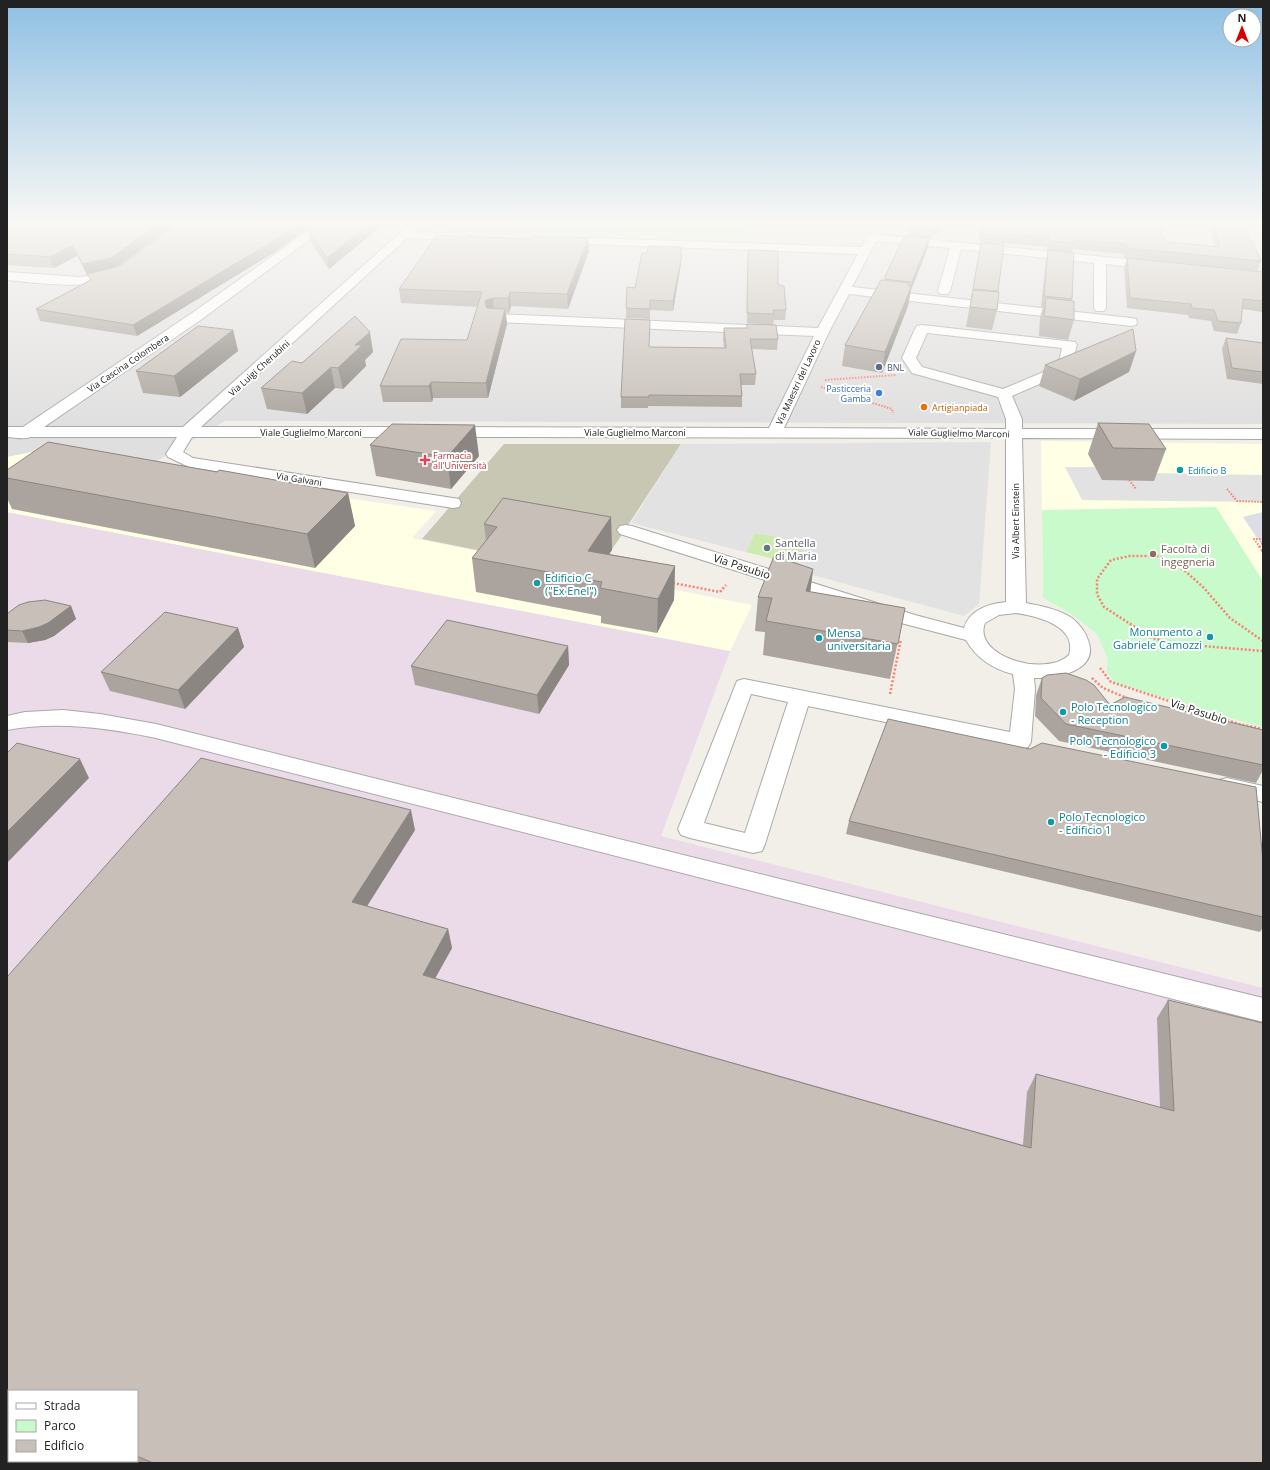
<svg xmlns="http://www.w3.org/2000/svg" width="1270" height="1470" font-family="'Open Sans',sans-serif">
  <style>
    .residential { fill: #e0dfdf }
    .industrial { fill: #ebdbe8; fill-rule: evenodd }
    .education { fill: #ffffe5 }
    .construction { fill: #c7c7b4 }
    .grass { fill: #cdebb0 }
    .park { fill: #c8facc }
    .parking { fill: #e2e2e2 }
    .plaza { fill: #dddde8 }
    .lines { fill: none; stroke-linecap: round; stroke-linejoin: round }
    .minor-casing { stroke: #a9a9a9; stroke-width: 2 }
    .path-far1 { stroke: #fa8072; stroke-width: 2; stroke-dasharray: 1.5 1.5; stroke-linecap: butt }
    .path { stroke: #fa8072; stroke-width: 2.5; stroke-dasharray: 2 2; stroke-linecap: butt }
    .minor { fill: #fff; fill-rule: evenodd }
    .wall { fill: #aba49e }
    .shaded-wall { fill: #8b8681 }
    .building { fill: #c7bfb8; stroke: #8b8681 }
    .service-dot { fill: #5c6f8a; stroke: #fff; stroke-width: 1.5 }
    .shop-dot { fill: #3f7fe0; stroke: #fff; stroke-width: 1.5 }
    .food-dot { fill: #e8710a; stroke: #fff; stroke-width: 1.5 }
    .health-dot { fill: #e0444e; stroke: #fff; stroke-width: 1.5 }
    .culture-dot { fill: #0f9aa8; stroke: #fff; stroke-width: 1.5 }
    .worship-dot { fill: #6b7280; stroke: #fff; stroke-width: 1.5 }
    .education-dot { fill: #8d6e63; stroke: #fff; stroke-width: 1.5 }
    .labels { text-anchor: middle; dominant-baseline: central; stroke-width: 4; stroke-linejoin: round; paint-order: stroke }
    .far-street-label { font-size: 9px; fill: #222; stroke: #fff }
    .far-service-label { font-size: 9px; fill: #4e5e75; stroke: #fff; text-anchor: start }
    .far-shop-label { font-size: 9px; fill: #366cbe; stroke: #fff; text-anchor: end }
    .far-food-label { font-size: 9px; fill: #c56008; stroke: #fff; text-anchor: start }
    .far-health-label { font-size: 9px; fill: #be3a42; stroke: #fff; text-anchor: start }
    .far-culture-label { font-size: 9px; fill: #0d838f; stroke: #fff; text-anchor: start }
    .worship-label { font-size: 11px; fill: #5b616d; stroke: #fff; text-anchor: start }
    .education-label { font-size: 11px; fill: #785e54; stroke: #fff; text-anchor: start }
    .street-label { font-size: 11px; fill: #222; stroke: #fff }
    .culture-label { font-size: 11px; fill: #0d838f; stroke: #fff; text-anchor: start }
  </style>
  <rect width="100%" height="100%" fill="#f2efe9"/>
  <path class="residential" d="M7,223h426l-8,7 321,12 1,-19h516v201l-1038,-3 -80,47 -113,-16 -25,5z"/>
  <path class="industrial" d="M7,512l723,139 -69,185 602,152v475h-1256zM9,1391h128v70h-128z"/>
  <path class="education" d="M1041,441l222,3v283l-20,-5 -128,-39 -9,-12 2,-11 -11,-26 -26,-20 -28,-16z
    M32,452l404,59 -24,27 340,67 -22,46 -723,-139v-55z"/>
  <path class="construction" d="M504,444h177l-85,130 -174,-35z"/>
  <path class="grass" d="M433,223h314l-1,19 -321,-12z
    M755,533c16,3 35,2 47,13l1,5 -6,14 -51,-13z"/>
  <path class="park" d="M1216,507l47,74v146l-20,-5 -128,-39 -9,-12 2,-11 -11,-26 -26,-20 -28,-16 -1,-88z"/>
  <path class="parking" d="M779,223h77l-5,9h-15l-5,3z
    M991,442l-12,162 -15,12 -170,-46 9,-19 -1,-5 -5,-4 -8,-3 -34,-6 -9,19 -115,-29 50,-79z
    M1065,467h30l7,13 48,-7 113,2v27l-181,-2z"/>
  <path class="plaza" d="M1263,512v32h-2l-18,-27z"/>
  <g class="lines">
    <g class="minor-casing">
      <path id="minor" d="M319,223h13l-130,96 -158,108h139l228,-204h12l-9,9 52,2 6,3 -6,3 -59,-2 -206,189h213l5,2 3,3 -3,3 -5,2h-222l-9,15 10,6 260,40 6,1 2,4 -2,4 -6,1 -264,-41 -21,-10 -2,-3 11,-17h-147c-7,3 -15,0 -23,0v-10h16l169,-114z
        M872,234l284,28 4,2 2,2 -2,2 -4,2 -50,-6v44l-2,3h-8l-2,-3v-45l-133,-14 -11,42 -2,3h-8l-2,-3 12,-43 -74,-7 -24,46 279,31 5,1 1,3 -1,3 -5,1 -282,-32 -20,38 -45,96 222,1v-10l-8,-22 -86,-24 -10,-15 13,-29 2,-3 5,-1 153,17 2,3 -8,26 -57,25 10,23v10h241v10l-241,-1 4,165c15,3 32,6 46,15 7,6 13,13 16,22 12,31 -32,39 -54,38l1,11 -4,53 -3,5 -8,3 -212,-44 -43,138 -3,7 -9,2 -63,-15 -9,-3 -3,-6 59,-148 7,-2 266,53 5,-43 -2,-15c-20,-5 -36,-15 -47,-34l-65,-17 -281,-89 -3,-4 3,-4 6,-1 6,1 283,89 49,13c6,-19 25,-24 42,-26v-164l-560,-1 -5,-2 -3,-3 3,-3 5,-2 323,1 45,-92 -320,-14 -5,-1 -1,-3 1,-3 5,-1 324,14 40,-74 -300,-11 -6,-3 6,-3 304,10 6,-12zM927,333l135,15 -4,18 -55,23 -81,-22 -6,-9zM1016,613c21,3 62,13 53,42 -24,23 -97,1 -84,-32l14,-8zM751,694l37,8 -43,131 -41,-10z
        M118,269l4,1 2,3c-14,20 -94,9 -117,7v-8l72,5 25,-2z
        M63,710l37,4 56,10 749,186 358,88v24l-1107,-284c-50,-10 -98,-17 -149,-8v-14l18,-4z
        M1227,778l36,8v16l-44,-10 -4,-6 4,-6z"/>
    </g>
    <path class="path-far1" d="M825,380l71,-5
      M821,387l71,22 1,4
      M1129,480l7,9
      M1227,489l10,12 26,1
      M1260,547l-6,-8h9"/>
    <path class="path" d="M1259,546l4,6
      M673,583l47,9 6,-7
      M1263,641l-33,-23 -27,-31 -19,-17 -25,-14h-29l-19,4 -14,19v15l7,13 48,31 27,6 84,7
      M1100,668l11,14 128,42 24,5
      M1092,678l11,10 24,10
      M890,694l11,-55"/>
    <use href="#minor" class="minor"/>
  </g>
  <path class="wall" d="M7,223h171l-61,44 158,-15 -138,84 -97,-15 -4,-12 54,-29 -1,-5h-2l-10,-19 -23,12 -47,-3z
    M317,223h68l-56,46 -19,-28 -2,-11z
    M912,223h31l-5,11h-5l-2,4h-2l-1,9 -17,43 -3,16 -26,67 -40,-7 3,-21 39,-65 21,-41 4,-3 2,-9z
    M980,223h180l2,15 4,4 49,5 -6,-24h35l6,18 11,20 -4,10 -133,-13v-4l-51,-5 -1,3v48l2,20 -6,20 -29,-4 1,-19 3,-10h-2l5,-48 2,-9h-1v-3l-43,-4 -1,2h1l-6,47 -1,18 -5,20 -26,-3 15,-84v-2h-2z
    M748,250l30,35 8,25 -1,10h-11l-1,5 -26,-2z
    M589,251l-21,58 -57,-3 -2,7h-3l1,11 -19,74h-55l-1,4h-49l-3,-16 87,-46 11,-33 -77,-4 -2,-14z
    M681,254v10l-8,47 -23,-1v9l-24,-1v-10l9,-20z
    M1127,258l136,14v40l-21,-3 -1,14 -4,11 -23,-3 -3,-10 -22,-3 -1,-3 -61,-7 -3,-40z
    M724,328l54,11 -1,11 -25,-1 4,25 -1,11h-14l1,11v11l-94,-1v2h-27v-11l28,-50 75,1 -1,-9z
    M233,330l5,21 -58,46 -37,-4 -7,-22z
    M1226,338l37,5v41l-36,-5 -5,-30z
    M1136,351l-7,21 -55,29 -35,-15 6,-21z
    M373,352l-8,8 1,6 -23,23 -8,-1 -28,26 -40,-5 -6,-21 41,-25z
    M1098,423l68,26 -12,32 -52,-1 -14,-26z
    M370,445l109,11 -28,33 -75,-13z
    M7,470l341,23 7,33 -40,42 -303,-59 -5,-11z
    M611,517l1,33 -3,4 66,12 -1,34 -17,33 -56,-10v-7l-125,-24 -4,-34 14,-17 -2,-17z
    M1263,538v9l-2,-3z
    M813,569l-3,23 95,16 -15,71 -127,-24 2,-23 -10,-1 3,-34z
    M71,606l5,13 -22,17 -9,4 -17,3 -21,-1v-28z
    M238,628l6,19 -59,62 -75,-18 -9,-19z
    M568,646l1,19 -30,49 -124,-29 -4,-19z
    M1042,678l68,27 153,25v40l-7,13 -197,-42 -24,-25 1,-21z
    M849,821l414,41v65l-3,5 -414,-98z
    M415,830l-48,76 81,23 4,19 -17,30 588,167 4,-53 9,-18 124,34 -3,-90 11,-18 95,463h-1125l-5,-2h4v-70h-128v17l-2,-1v-430z"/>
  <path class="shaded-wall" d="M160,223h18l-64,46 -27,6 -4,-11z
    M299,223h17l-41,29 -138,84 -4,-11z
    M370,223h15l-56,46 -2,-11z
    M941,223h2l-5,11 2,-9z
    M935,225l-2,9 -2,4 2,-9z
    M588,238l1,13 -21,58 -1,-15z
    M929,238l-1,9 -17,43 -3,16 -26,67 3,-21 23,-66 1,-3 -3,16 4,-10 2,-7z
    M73,245l4,11 -23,12 -4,-11z
    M682,254l-1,10 -8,47v-10z
    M510,292l1,14 -2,7 -1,-15z
    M493,298l1,14 -6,3 -3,-11 1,-4z
    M505,309l2,15 -19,74 -2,-15z
    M233,330l5,21 -58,46 -6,-21z
    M370,332l3,20 -8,8 1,6 -23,23 -5,-21 17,-23z
    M1136,351l-7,21 -55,29 6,-22z
    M331,367l4,21 -28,26 -5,-21z
    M431,382l2,16 -1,4 -3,-16z
    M475,425l4,31 -28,33 -4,-32z
    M348,493l7,33 -40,42 -8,-34z
    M611,517l1,33 -20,30 -4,-29z
    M675,566l-1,34 -17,33 1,-34z
    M813,569l-4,34 -3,-12z
    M71,606l5,13 -22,17 -9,4 -17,3 -6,-12z
    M238,628l6,19 -59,62 -7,-19z
    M568,646l1,19 -30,49 -2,-19z
    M80,759l9,19 -82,85v-31z
    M411,810l4,20 -58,92 -5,-20z
    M448,929l4,19 -25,45 -4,-18z"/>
  <path class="building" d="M7,223h153l-49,35 -28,6 -10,-19 -23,12 -43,-3z
    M179,223h120l-26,18 -140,84 -97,-16 55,-29 -3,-6 32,-8z
    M317,223h53l-43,35 -19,-28z
    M912,223h29l-1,2h-5l-2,4 -22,-2z
    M982,223h178l2,15h3l1,4 54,5 -6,-24h30l6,18h2l9,20 -134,-13 -1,-4 -51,-4v3l-26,-2 1,-4 -45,-3v2l-23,-2 1,-2 -2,-1z
    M437,235l94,4 1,-3 56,2 -21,56 -57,-2 -2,6h-15l-7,2 -1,4 2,4 18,1 -19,74 -55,-1 -2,4h-49l21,-47 66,1 15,-48 -83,-3z
    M906,236l23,2 -17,44 -28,-3 19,-41 2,1z
    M981,243l23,2 -6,46 -25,-2z
    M648,246l33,1 -1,7h2l-9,47 -23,-1v9l-24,-1 1,-21 8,1 7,-35h5z
    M748,250l30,1v34l6,1 2,24h-13l1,4 -27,-1z
    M1048,250l26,3 -2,46 -28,-3z
    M1127,258l136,14v29l-20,-2 -2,24 -23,-2 -4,-11 -22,-2 -1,-4 -61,-6z
    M881,280l28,3 -1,3 3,1 -26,65 -40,-7z
    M973,290l26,2 -2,18 -27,-3z
    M1046,298l28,3v19l-30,-4z
    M355,316l15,16 -15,13h7l-24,23 -7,-1 -29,26 -41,-5 31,-27 10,2z
    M625,319l25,1 -1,27 77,1 -2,-20h23v-4l29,1 2,14h-28l6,35h-16l2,22 -93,-1v2h-28z
    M198,326l35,4 -59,46 -38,-5z
    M1133,329l3,22 -56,28 -35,-14z
    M1226,338l37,5v29l-31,-4z
    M1098,423l51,1 17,25 -53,-1z
    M392,424l83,1 -28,32 -77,-12z
    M48,442l169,30 2,-2 129,23 -41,41 -300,-56v-8z
    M503,498l108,19 -23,34 87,15 -17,33 -58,-11 2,-6 -130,-24 25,-31 -13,-3z
    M774,556l39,13 -7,22 99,17 -7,36 -132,-23 6,-23 -14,-1z
    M45,600l26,6 -23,17 -9,4 -17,4 -15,-1v-16l5,-4 7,-5 9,-3z
    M165,612l73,16 -60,62 -77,-18z
    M447,620l121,26 -31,49 -126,-29z
    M1066,673l20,7 8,5 16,20 15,-8 138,33v35l-197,-41 -25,-26 1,-20 5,-3z
    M888,719l142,30 12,-6 214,44 7,75v55l-414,-96z
    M17,743l63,16 -73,73v-79z
    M201,758l210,52 -59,92 96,27 -25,46 608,173 5,-74 138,37 -6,-111 95,23v440h-1110l-16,-7v-65h-128v11l-2,-1v-424z"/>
  <linearGradient id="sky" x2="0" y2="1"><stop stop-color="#8fc0e4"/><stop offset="0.52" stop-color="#f9f8f5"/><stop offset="1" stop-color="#f9f8f5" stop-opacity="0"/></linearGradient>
  <rect width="1270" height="429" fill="url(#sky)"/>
  <circle class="service-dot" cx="879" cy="367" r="4"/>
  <circle class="shop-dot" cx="879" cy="393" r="4"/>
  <circle class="food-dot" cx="924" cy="407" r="4"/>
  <path class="health-dot" d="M423 454h4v4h4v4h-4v4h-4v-4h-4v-4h4z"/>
  <g class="culture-dot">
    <circle cx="1180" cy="470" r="4"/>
    <circle cx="537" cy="583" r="4"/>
    <circle cx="1210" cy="637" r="4"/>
    <circle cx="819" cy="638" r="4"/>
    <circle cx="1063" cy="712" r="4"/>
    <circle cx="1164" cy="746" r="4"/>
    <circle cx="1051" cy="822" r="4"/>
  </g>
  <circle class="worship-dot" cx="767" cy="548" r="4"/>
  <circle class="education-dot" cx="1153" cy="554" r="4"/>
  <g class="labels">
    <g class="far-street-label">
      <text transform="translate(128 363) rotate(-34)">Via Cascina Colombera</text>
      <text transform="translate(259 368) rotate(-42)">Via Luigi Cherubini</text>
      <text transform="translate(798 382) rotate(-65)">Via Maestri del Lavoro</text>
      <text x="311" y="432">Viale Guglielmo Marconi</text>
      <text x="635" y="432">Viale Guglielmo Marconi</text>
      <text transform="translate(959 433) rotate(1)">Viale Guglielmo Marconi</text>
      <text transform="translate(299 479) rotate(9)">Via Galvani</text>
      <text transform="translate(1015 521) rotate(-90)">Via Albert Einstein</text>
    </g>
    <g class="far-service-label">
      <text x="887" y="367">BNL</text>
    </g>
    <g class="far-shop-label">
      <text x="871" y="388">Pasticceria<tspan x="871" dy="10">Gamba</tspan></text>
    </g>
    <g class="far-food-label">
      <text x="932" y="407">Artigianpiada</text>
    </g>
    <g class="far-health-label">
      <text x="433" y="455">Farmacia<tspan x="433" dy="10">all'Università</tspan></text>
    </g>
    <g class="far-culture-label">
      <text x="1188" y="470">Edificio B</text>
    </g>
    <g class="worship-label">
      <text x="775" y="542">Santella<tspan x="775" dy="13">di Maria</tspan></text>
    </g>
    <g class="education-label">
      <text x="1161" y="548">Facoltà di<tspan x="1161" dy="13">ingegneria</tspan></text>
    </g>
    <g class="street-label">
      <text transform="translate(742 566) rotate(18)">Via Pasubio</text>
      <text transform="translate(1199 711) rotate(18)">Via Pasubio</text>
    </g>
    <g class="culture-label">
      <text x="545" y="577">Edificio C<tspan x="545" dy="13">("Ex Enel")</tspan></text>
      <text x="1202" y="631" text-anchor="end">Monumento a<tspan x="1202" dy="13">Gabriele Camozzi</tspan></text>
      <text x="827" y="632">Mensa<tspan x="827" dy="13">universitaria</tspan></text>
      <text x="1071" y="706">Polo Tecnologico<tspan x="1071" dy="13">- Reception</tspan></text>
      <text x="1156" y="740" text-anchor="end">Polo Tecnologico<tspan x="1156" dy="13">- Edificio 3</tspan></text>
      <text x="1059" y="816">Polo Tecnologico<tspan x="1059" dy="13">- Edificio 1</tspan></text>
    </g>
  </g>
  <rect width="1270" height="1470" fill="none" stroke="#222222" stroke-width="16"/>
  <rect x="8" y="1390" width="130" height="72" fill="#ffffff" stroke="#a7a7a7"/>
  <rect x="16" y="1403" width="20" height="6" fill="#ffffff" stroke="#a7a7a7"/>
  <text x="44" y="1410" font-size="12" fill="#222222">Strada</text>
  <rect x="16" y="1420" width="20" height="12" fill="#c8facc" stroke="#a7a7a7"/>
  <text x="44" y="1430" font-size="12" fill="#222222">Parco</text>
  <rect x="16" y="1440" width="20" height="12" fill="#c7bfb8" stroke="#a7a7a7"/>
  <text x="44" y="1450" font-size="12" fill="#222222">Edificio</text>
  <g transform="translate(1242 28)"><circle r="19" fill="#ffffff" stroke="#a7a7a7"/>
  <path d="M0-3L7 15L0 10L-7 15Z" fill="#d40000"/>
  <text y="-6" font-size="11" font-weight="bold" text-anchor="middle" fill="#222222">N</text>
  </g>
</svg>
